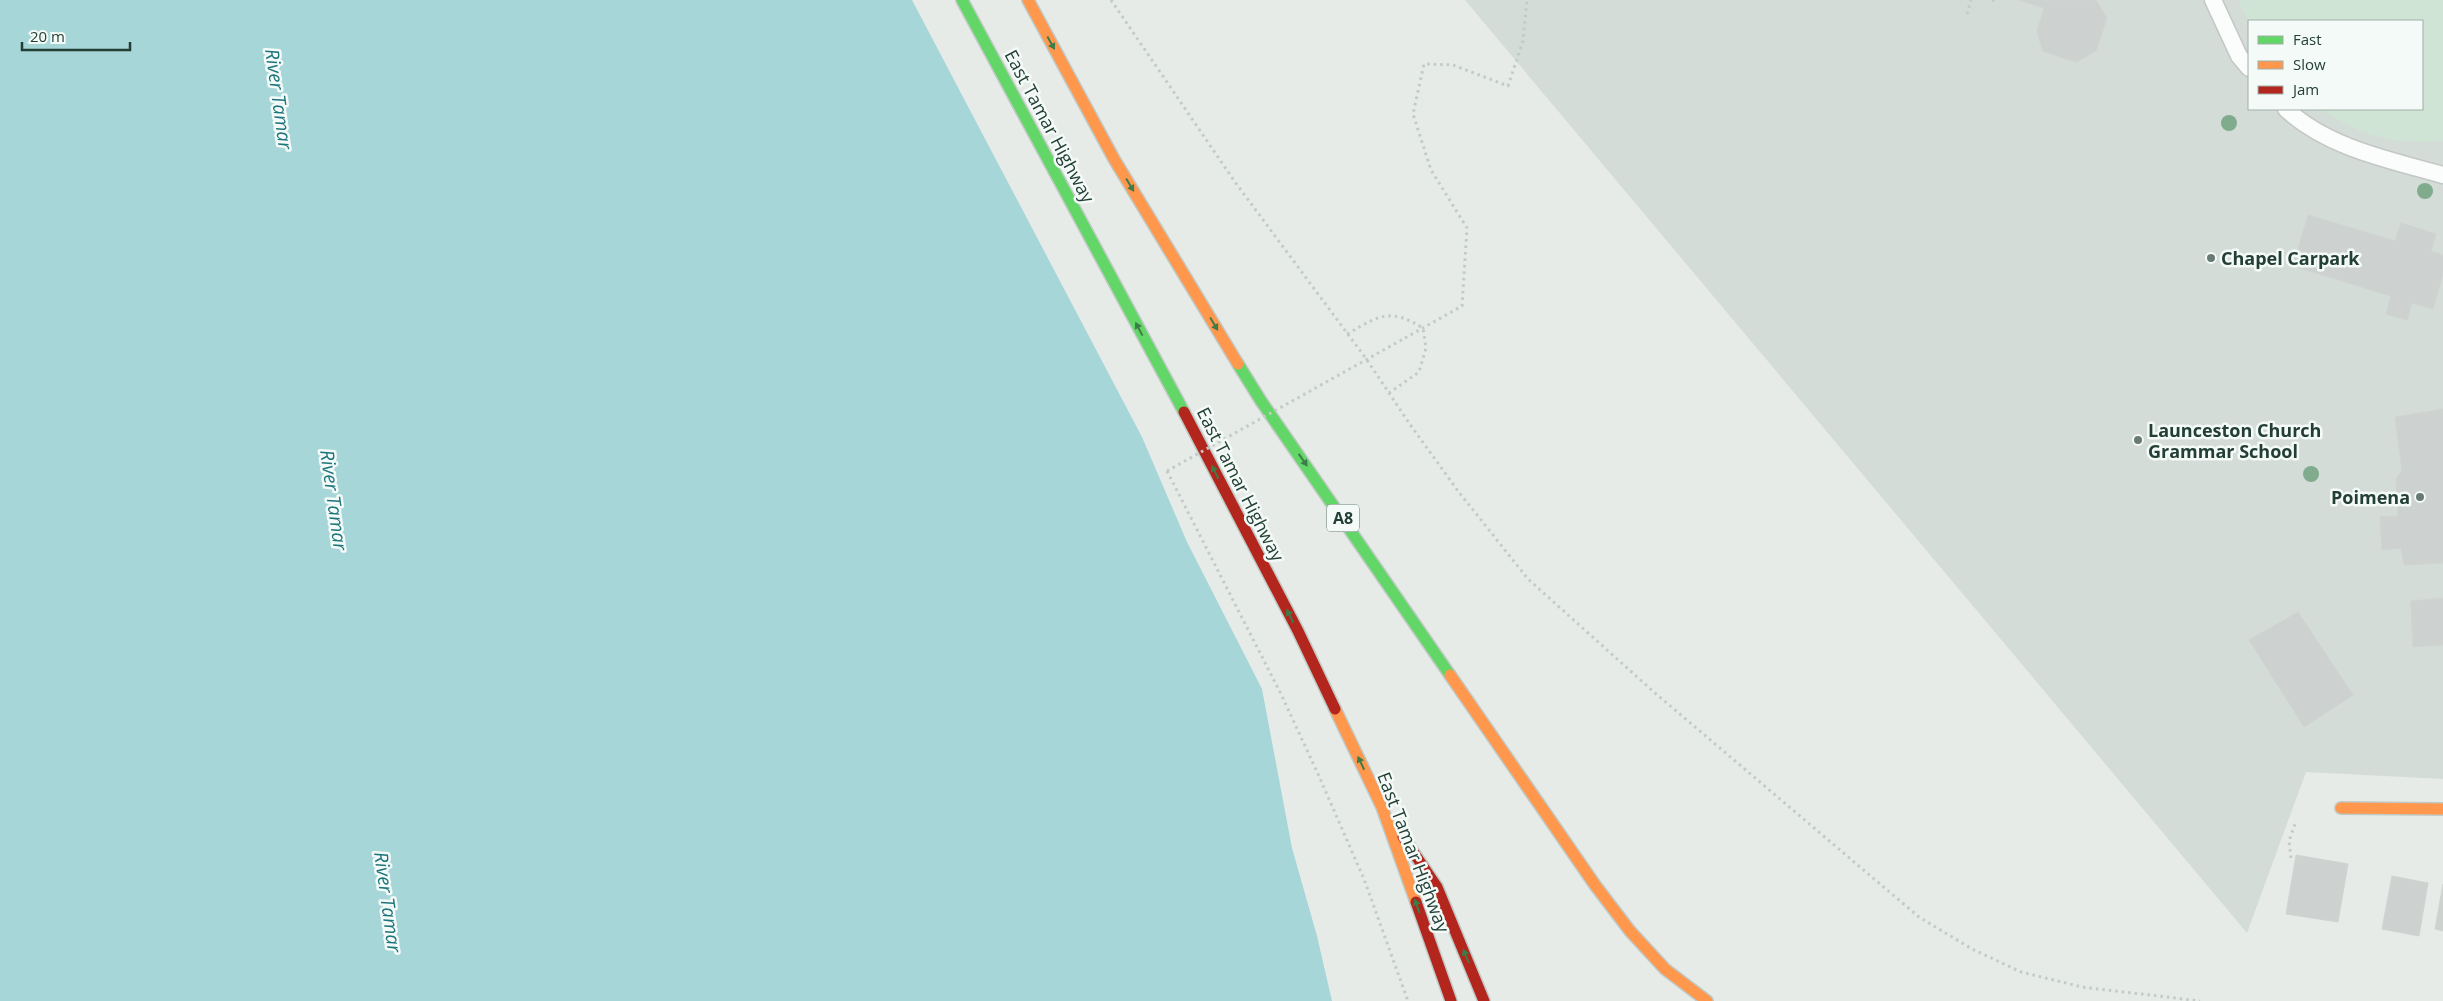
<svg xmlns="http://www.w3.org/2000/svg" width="2443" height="1001" font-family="'Open Sans',sans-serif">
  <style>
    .built { fill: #d4dcd8; fill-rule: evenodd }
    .green { fill: #cfe4d4 }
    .water { fill: #a7d6d9 }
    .building { fill: #cdd2d0; stroke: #cfd4d1 }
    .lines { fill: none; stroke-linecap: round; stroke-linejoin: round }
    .lane-casing { stroke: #c3c8c5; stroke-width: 19 }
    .fast-casing { stroke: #c1c9c5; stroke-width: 14 }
    .slow-casing { stroke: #c1c9c5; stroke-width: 14 }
    .jam-casing { stroke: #c1c9c5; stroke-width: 14 }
    .path { stroke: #c2cbc6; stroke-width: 3; stroke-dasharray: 2.5 4; stroke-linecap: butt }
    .lane { stroke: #fbfcfc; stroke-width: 16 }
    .fast { stroke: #63d668; stroke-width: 11 }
    .slow { stroke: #ff974d; stroke-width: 11 }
    .jam { stroke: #b3261e; stroke-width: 11 }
    .path-bridge { stroke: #c2cbc6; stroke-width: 3; stroke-dasharray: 2.5 4; stroke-linecap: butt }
    .tree { fill: #80ab8d }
    .oneway { fill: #3d7b49 }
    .poi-dot { fill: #677b74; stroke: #f4faf7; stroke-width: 2 }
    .labels { text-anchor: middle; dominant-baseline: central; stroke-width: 5; stroke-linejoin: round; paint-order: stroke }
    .shield { fill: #f4faf7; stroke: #62776f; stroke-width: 1 }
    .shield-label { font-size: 16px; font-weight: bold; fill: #233f35 }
    .street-label { font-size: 18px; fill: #233f35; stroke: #f4faf7 }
    .poi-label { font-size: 18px; font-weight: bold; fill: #233f35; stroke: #f4faf7; text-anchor: start }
    .water-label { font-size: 19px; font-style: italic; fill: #1c747c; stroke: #f4faf7 }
  </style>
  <rect width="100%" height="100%" fill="#e6ebe8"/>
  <path class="built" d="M1465,0h978v779l-137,-7 -59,161zM2249,21h173v88h-173z"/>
  <path class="green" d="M2238,0h205v141c-45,4 -84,-4 -121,-32h100v-88h-173v2z"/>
  <path class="water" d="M0,0h912l230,437 45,105 75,147 30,159 25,88 15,65h-1332z"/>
  <path class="building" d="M2019,0h77l11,18 -11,33 -20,11 -33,-11 -6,-19 7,-24z
    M2308,215l87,26 6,-18 35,11 -5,17 12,4v19l-10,35 -21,-6 -5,17 -21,-6 5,-18 -98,-30z
    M2443,409v154l-39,2 -3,-17 -19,2 -2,-33 18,-1 -2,-37 6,-9 -7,-53z
    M2443,598v47l-30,2 -2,-46z
    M2298,612l55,83 -49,32 -55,-87z
    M2296,855l52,9 -10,58 -52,-8z
    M2392,876l36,7 -9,53 -37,-7z
    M2443,884v47l-8,-2z"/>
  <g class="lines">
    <g class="lane-casing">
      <path id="lane" d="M2213,0l26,56 10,12
        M2286,109c42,39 104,51 157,66"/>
    </g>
    <g class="fast-casing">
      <path id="fast" d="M962,0l222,412
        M1238,364l23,37 189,274"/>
    </g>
    <g class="slow-casing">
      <path id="slow" d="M1028,0l86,159 124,205
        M1450,675l145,210 35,46 35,38 42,32
        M1335,709l47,98 34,95
        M2341,808l102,1"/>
    </g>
    <g class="jam-casing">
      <path id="jam" d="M1184,412l114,219 37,78
        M1403,837l34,50 47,114
        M1416,902l35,99"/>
    </g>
    <path class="path" d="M1111,0l124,182 132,178 42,63 49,68 70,88 127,114 264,224 53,32 49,23 61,15 118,14
      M1992,0l3,1
      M1967,14l4,-14
      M1347,334c32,-18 42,-27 76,-6l3,20 -7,24 -30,21
      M1405,338l57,-32 5,-78 -36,-58 -18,-56 11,-50 29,1 55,21 15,-45 4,-41
      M1167,471l114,223 37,80 46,105 44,122
      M2291,858l-2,-17 6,-17"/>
    <use href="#lane" class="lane"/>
    <use href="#fast" class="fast"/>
    <use href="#slow" class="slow"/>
    <use href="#jam" class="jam"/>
    <path class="path-bridge" d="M1167,471l238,-133"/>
  </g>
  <g class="tree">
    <circle cx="2229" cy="123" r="8"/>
    <circle cx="2425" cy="191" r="8"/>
    <circle cx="2311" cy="474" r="8"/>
  </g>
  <defs><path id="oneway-solid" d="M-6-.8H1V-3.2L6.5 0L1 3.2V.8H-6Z" transform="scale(1.25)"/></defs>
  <g class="oneway">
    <use href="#oneway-solid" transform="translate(1051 43) rotate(61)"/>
    <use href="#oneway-solid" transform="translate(1130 185) rotate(59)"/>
    <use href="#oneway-solid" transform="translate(1214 324) rotate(59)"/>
    <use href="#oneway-solid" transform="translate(1139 329) rotate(-118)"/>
    <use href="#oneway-solid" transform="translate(1303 460) rotate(55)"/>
    <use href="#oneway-solid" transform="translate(1215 472) rotate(-117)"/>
    <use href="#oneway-solid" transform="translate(1290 616) rotate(-117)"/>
    <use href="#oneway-solid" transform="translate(1361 763) rotate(-115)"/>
    <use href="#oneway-solid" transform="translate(1417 906) rotate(-110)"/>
    <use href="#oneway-solid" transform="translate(1466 956) rotate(-112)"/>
  </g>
  <g class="poi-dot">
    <circle cx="2211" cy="258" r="5"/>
    <circle cx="2138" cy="440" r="5"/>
    <circle cx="2420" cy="497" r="5"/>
  </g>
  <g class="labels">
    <rect class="shield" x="1327" y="504.5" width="32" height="27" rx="4"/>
    <g class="shield-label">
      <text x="1343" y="518">A8</text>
    </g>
    <g class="street-label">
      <text transform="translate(1050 126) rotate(62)">East Tamar Highway</text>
      <text transform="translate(1241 484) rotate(63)">East Tamar Highway</text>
      <text transform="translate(1414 852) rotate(69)">East Tamar Highway</text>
    </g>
    <g class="poi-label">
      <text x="2221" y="258">Chapel Carpark</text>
      <text x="2148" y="430">Launceston Church<tspan x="2148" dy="21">Grammar School</tspan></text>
      <text x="2410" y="497" text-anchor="end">Poimena</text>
    </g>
    <g class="water-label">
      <text transform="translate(279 99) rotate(82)">River Tamar</text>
      <text transform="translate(334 500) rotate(82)">River Tamar</text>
      <text transform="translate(388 902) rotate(82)">River Tamar</text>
    </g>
  </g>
  <rect x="2248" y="20" width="175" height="90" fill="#f4faf7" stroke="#a0afa9"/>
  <rect x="2258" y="36" width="25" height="8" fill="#63d668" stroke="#a0afa9"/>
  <text x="2293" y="45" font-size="15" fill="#233f35">Fast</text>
  <rect x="2258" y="61" width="25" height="8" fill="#ff974d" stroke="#a0afa9"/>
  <text x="2293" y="70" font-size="15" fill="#233f35">Slow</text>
  <rect x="2258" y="86" width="25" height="8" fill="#b3261e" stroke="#a0afa9"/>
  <text x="2293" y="95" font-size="15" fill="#233f35">Jam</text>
  <path d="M22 42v8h108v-8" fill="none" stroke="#233f35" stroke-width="2.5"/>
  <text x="30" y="42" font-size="15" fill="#233f35" stroke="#f4faf7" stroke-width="4" paint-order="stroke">20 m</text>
</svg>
